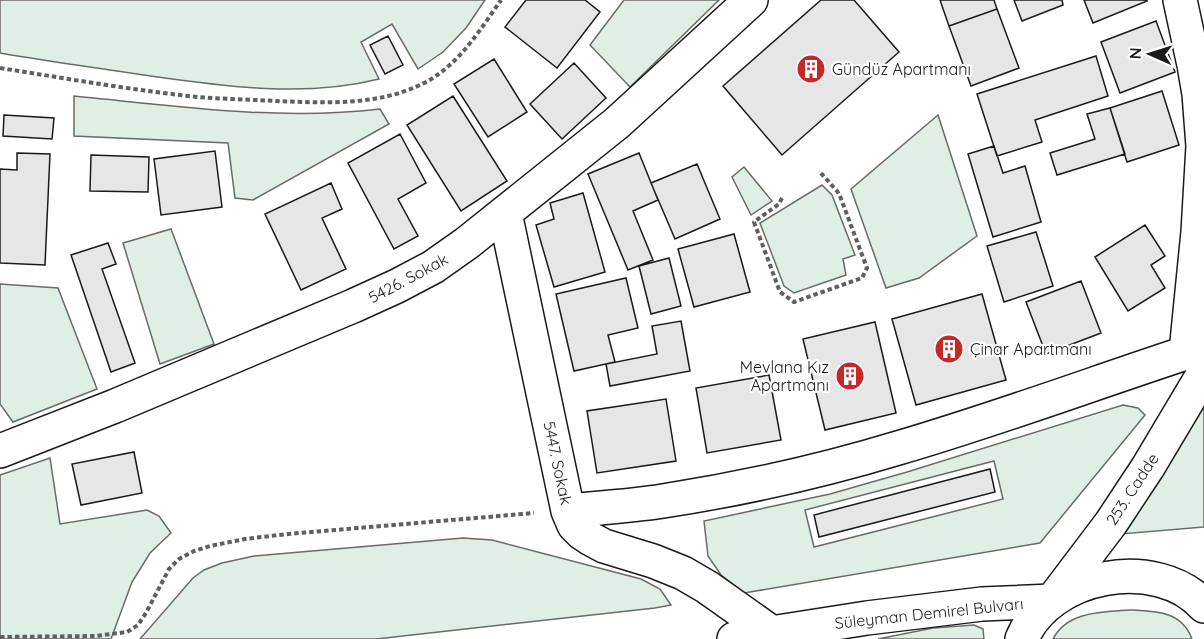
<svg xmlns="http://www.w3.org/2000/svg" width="1204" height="639" font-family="Quicksand,sans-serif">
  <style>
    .green { fill: #e0efe3; stroke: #6a6a6a; stroke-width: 1.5; fill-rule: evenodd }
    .building { fill: #e6e6e6; stroke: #1a1a1a; stroke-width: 1.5 }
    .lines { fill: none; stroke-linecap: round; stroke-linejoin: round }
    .minor-casing { stroke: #1a1a1a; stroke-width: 36 }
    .highway-casing { stroke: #1a1a1a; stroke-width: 36 }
    .path { stroke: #5f5f5f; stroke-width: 4; stroke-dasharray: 4.5 3; stroke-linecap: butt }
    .minor { stroke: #fff; stroke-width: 33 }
    .highway { stroke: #fff; stroke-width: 33 }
    .labels { text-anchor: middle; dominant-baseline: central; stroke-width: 4.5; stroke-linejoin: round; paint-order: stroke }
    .poi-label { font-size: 16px; fill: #1a1a1a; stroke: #fff; text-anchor: start }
    .street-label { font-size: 16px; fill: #1a1a1a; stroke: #fff }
  </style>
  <rect width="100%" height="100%" fill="#fff"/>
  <path class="green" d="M0,0h485l-19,28 -23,24 -25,17 -26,-45 -31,18 18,37c-79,20 -163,6 -242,-5 -46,-7 -92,-13 -137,-21z
    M624,0h95l-89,87 -40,-42z
    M74,96c102,10 204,25 306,13l9,15 -136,76 -18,-2 -7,-55 -154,-7z
    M938,115l39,121 -58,42 -33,10 -35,-99z
    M744,167l28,34 -21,14 -19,-38z
    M822,185l10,10 23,60 -12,4 3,16 -52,18 -10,-7 -24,-63z
    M171,229l43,115 -54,20 -37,-121z
    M0,284l58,4 39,101 -84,33 -13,-18z
    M1204,389v138l-83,7z
    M1123,405l15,3 7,7 -105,128 -296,50 -23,-18 -13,-19 -4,-35 126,-27 77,-22zM994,461l9,38 -189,48 -9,-37z
    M50,458l10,66 87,-14 12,6 12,17 -21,20 -18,29 -21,57h-111v-164z
    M463,538l29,2 149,39 19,10 11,16 -16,3 -279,31h-236l53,-61 11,-8 18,-7 32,-7z
    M1130,610c25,1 52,1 62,29h-139c14,-28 50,-27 77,-29z
    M974,625l9,4 1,10h-106l55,-11z"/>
  <path class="building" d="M526,0h59l15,12 -43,56 -52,-41z
    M821,0h33l45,52 -117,103 -59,-69z
    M940,0h54l3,9 -48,17z
    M1014,0h48l1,5 -41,16z
    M1084,0h63v1l-54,22z
    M997,9l22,59 -48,18 -22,-60z
    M1156,21l19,51 -55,21 -19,-51z
    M388,36l15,29 -18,9 -15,-29z
    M1096,56l12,40 -73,24 7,22 -45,14 -20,-62z
    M494,59l33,53 -39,25 -34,-53z
    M574,63l32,35 -44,41 -32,-35z
    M1162,91l17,54 -52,17 -17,-54z
    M453,96l54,85 -46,30 -54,-86z
    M1110,108l15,46 -68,21 -7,-22 45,-14 -8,-25z
    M4,115l50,3 -2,21 -49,-3z
    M400,134l26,49 -28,16 20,37 -24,13 -46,-86z
    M994,146l9,27 22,-7 16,56 -48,15 -25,-83z
    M215,151l7,56 -61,8 -7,-56z
    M17,153l33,1 -5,111 -45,-2v-94l17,1z
    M639,153l19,47 -25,11 20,49 -25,10 -40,-96z
    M91,155l58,2 -1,35 -58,-1z
    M697,164l23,55 -45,20 -24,-56z
    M331,183l11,26 -20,9 24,51 -45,21 -36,-76z
    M583,193l22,79 -51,15 -18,-62 18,-6 -4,-16z
    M1145,225l20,31 -14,9 14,23 -37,23 -33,-54z
    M1036,232l17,54 -49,16 -17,-56z
    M734,234l16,58 -56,15 -16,-58z
    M108,243l8,21 -14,5 33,94 -24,9 -40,-117z
    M669,258l12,48 -30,8 -12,-48z
    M626,278l12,50 -30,7 7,27 -41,9 -18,-77z
    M1081,281l20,52 -55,21 -20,-52z
    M982,294l24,86 -90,25 -24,-86z
    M681,321l9,50 -80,15 -4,-22 51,-10 -5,-28z
    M875,322l21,91 -71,17 -22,-91z
    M769,375l12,65 -74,13 -11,-65z
    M666,399l10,62 -79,12 -10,-62z
    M134,452l8,41 -61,12 -9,-41z
    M990,469l5,23 -176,45 -5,-22z"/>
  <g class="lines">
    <g class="minor-casing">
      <path id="minor" d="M1180,0l14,65 5,29 4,52 -5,86 -12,120
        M505,213l63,298 6,14 8,8 9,6 13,7 49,15 30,12 24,14 65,46
        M0,451l115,-45 238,-100 44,-20 36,-19 34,-24 150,-120 134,-123
        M568,511c31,-3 63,-5 95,-10 78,-12 159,-30 235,-53 103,-30 204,-68 306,-101
        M1052,601l59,-78 37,-56 56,-94"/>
    </g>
    <g class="highway-casing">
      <path id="highway" d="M734,639l133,-21 115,-14 70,-3
        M1022,639c26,-65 135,-85 182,-33"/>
    </g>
    <path class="path" d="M0,68c57,9 114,19 172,26 34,5 70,5 104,7 50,2 103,5 148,-18 34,-17 56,-53 77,-83
      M782,198l-3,6 -25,18 26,70 14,10 68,-24 5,-10 -27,-72 -3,-5 -18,-20
      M0,637l96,-1 31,-4 11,-7 8,-12 23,-44 10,-10 15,-8 16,-5 35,-7 43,-5 246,-21"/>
    <use href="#minor" class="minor"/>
    <use href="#highway" class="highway"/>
  </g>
  <defs>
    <g id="building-disc" transform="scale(1.5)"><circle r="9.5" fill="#c62828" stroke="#fff"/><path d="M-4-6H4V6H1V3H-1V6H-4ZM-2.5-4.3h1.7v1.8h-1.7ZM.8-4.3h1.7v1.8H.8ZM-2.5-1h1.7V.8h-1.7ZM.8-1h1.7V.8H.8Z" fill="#fff"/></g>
  </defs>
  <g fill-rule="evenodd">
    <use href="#building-disc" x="811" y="69"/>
    <use href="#building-disc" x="949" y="349"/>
    <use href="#building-disc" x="850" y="376"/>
  </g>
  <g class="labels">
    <g class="poi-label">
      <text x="832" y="69">Gündüz Apartmanı</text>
      <text x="970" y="349">Çinar Apartmanı</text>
      <text x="829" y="367" text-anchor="end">Mevlana Kız<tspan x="829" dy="18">Apartmanı</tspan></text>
    </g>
    <g class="street-label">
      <text transform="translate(408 278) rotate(-28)">5426. Sokak</text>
      <text transform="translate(558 463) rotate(78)">5447. Sokak</text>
      <text transform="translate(1132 489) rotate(-57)">253. Cadde</text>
      <text transform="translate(929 613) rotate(-6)">Süleyman Demirel Bulvarı</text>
    </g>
  </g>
  <g transform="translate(1150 54) rotate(273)" stroke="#ffffff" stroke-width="4.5" paint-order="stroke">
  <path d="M0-4.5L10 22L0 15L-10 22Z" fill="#1a1a1a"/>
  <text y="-9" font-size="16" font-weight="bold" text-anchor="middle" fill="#1a1a1a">N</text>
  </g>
</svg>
